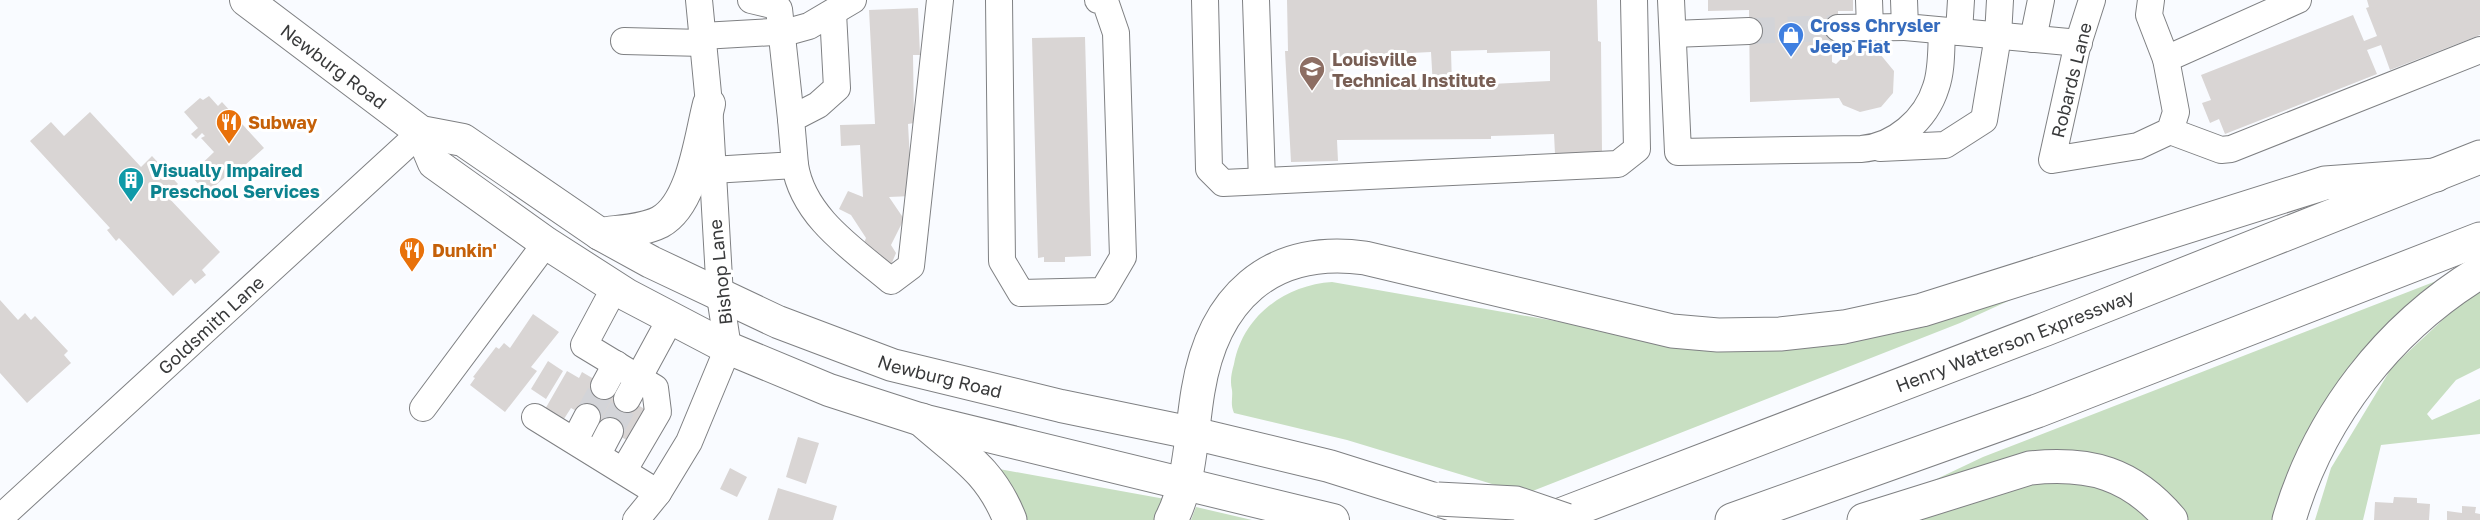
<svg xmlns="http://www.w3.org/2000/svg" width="2480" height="520" font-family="'Golos Text',sans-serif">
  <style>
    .green { fill: #c8dfc2 }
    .building { fill: #d9d5d4; fill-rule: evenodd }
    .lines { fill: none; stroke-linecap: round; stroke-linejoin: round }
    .minor-tunnel { stroke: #d3d4d8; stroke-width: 26; stroke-dasharray: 26 13; stroke-linecap: butt }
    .minor-casing { stroke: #7f8083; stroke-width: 28 }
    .major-casing { stroke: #7f8083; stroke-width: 34 }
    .highway-casing { stroke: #7f8083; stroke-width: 35 }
    .minor { stroke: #fff; stroke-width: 26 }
    .major { stroke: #fff; stroke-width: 32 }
    .highway { stroke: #fff; stroke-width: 33 }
    .highway-bridge-casing { stroke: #7f8083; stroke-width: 35; stroke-linecap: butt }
    .highway-bridge { stroke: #fff; stroke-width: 33 }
    .labels { text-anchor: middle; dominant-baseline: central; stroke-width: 6; stroke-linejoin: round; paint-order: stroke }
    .shop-label { font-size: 18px; font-weight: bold; fill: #366cbe; stroke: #fff; text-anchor: start }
    .education-label { font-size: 18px; font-weight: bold; fill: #785e54; stroke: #fff; text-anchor: start }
    .street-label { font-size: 18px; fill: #393a3b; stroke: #fff }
    .food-label { font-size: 18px; font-weight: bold; fill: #c56008; stroke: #fff; text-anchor: start }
    .culture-label { font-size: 18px; font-weight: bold; fill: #0d838f; stroke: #fff; text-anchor: start }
  </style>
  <rect width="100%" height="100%" fill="#f9fbff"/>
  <path class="green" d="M2444,278l-170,242h-90l-45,-43 -215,8 59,-28z
    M1332,282l320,56 389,-52 -81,37 -435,171 -178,-54 -113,-27c-4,-9 -1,-15 -2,-23 -2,-8 -1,-16 2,-26 9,-48 51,-79 98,-82z
    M2480,291v77l-24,12 -29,34 5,6 48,-21v35l-99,11 -18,75h-48l16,-52 61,-101 72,-67z
    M999,469l166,30 -5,21h-136z
    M2030,481l73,4 51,35h-238z
    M1196,507l56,13h-61z"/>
  <path class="building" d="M1287,0h310l1,41 3,1 1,111 -47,1 -1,-20 -63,2v3l-154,1 1,21 -47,1 -6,-111h3zM1487,50v3l63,-2v30l-98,5 -1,-35zM1431,52l2,35h-99l-1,-30z
    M1708,0h145v11h-15l1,33h-7v18l4,2 10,-10 10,-4 8,-1 16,5 14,17 -1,22 -12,14 -21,5 -17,-7 -4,-7 -89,4 -1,-92 -41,1z
    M2367,0h113v35l-90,35 -9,-25 -14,5 10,24 -152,60 -6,-15 -9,4 -8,-20 9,-3 -10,-25 152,-60 11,26 13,-5 -11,-28 3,-1z
    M918,8l2,47h-7l1,68 -6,1 4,72 -23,1 15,22 -13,26 5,8 -5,12 -27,-22 2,-5 -15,-23 -12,-6 9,-18 15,6 -3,-52 -19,1 -1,-21 35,-1 -6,-114z
    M1085,37l6,219 -26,1v5h-21v-5l-6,1 -6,-220z
    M209,96l9,10 4,-4 42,46 -20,18 -4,-2 -33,29 -17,-18 24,-23 -13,-14 4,-2 -3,-3 -6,6 -5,-5 7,-6 -14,-16 16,-14 3,2z
    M90,112l51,55 11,-11 26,28 -12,11 54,57 -18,18 4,5 -11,9 -4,-5 -18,17 -54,-58 -3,3 -9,-11 3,-2 -80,-87 21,-19 13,14z
    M0,300l18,20 7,-7 6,7 4,-4 33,35 -4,4 7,8 -44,40 -27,-30z
    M533,314l26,18 -28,35 6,4 -32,41 -35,-27 5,-7 -2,-1 23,-30 3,2 5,-6 6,5z
    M548,361l15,10 -17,28 -15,-10z
    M567,371l12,7 3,-6 66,39 -18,31 -59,-34 -9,14 -18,-11z
    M798,437l21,6 -13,41 -20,-7z
    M730,468l17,9 -10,20 -17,-8z
    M778,488l59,18 -4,14h-65z
    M2394,497l23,1v5l13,1 -1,16h-55l1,-18 18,1z
    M2462,506l14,1 -1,6 5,1v6h-33v-9l15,2z"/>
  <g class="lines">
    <path class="minor-tunnel" d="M1749,31l89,-3
      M587,417l17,-31
      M610,431l17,-32"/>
    <g class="minor-casing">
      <g id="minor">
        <path d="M751,0l25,6 3,3 12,110"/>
        <path d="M999,0l3,261 19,32 82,-2 20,-34 -7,-224 -11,-32 -7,-1"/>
        <path d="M1205,0l4,169 14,14 395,-19 19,-15 -3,-149"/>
        <path d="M1256,0l6,181"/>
        <path d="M1671,0l7,152 183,-3c33,-2 65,-29 75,-62 6,-17 5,-38 6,-56"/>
        <path d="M1869,0l1,28"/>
        <path d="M1904,0l1,27 174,16"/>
        <path d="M2092,0l-15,47 -25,113 86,-14 32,-15 6,-19 -10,-53 -17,-44 2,-15"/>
        <path d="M1838,28l67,-1"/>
        <path d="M1959,32l2,-32"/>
        <path d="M1673,34l76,-3"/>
        <path d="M702,36l89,-5 18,-5 44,-26"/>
        <path d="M2033,39l8,-39"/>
        <path d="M624,41l79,2"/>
        <path d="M2166,59l132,-59"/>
        <path d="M2170,131l51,19 10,-1 249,-99"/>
        <path d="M1880,148l65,-3 39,-25 14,-84 2,-36"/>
        <path d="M795,165c8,52 58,84 96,116l20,-15 29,-266"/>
        <path d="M712,170l83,-5 -4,-46 27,-14 19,-17 -4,-75"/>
        <path d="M615,287l-31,58 71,43 3,24 -34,58"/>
        <path d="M604,386l12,-22"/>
        <path d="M627,399l44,-81"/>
        <path d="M423,408l123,-165"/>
        <path d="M535,417l123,76"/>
        <path d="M575,440l12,-23"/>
        <path d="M598,454l12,-23"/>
        <path id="s1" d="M0,518l421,-386"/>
        <path d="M636,520l22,-27 31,-51 39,-94 -8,-52 -11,-192 -10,-104"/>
      </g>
    </g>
    <g class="major-casing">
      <g id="major">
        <path id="s2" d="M246,0l175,132 42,8 137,94 51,28 127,60 114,43 169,41 131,27 137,33 172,54"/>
        <path d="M421,132l13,31 112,80 81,52 101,53 101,42 93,30 411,100"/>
        <path d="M600,234c19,-3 42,-3 60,-12 33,-18 40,-83 49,-118"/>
      </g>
    </g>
    <g class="highway-casing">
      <g id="highway">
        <path d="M922,420c38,34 68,49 88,100"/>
        <path d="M1171,520c20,-38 20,-88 27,-129 15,-92 71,-146 167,-133l307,73 46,4 62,-1 64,-7 78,-17 403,-127 111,-8"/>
        <path id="s3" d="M1547,520l499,-191 434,-172"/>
        <path d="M1732,520l305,-109 443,-172"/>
        <path d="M1864,520l166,-52c60,-6 101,5 141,52"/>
        <path d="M2289,520c30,-103 99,-192 191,-248"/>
      </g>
    </g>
    <use href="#minor" class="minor"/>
    <use href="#major" class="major"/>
    <use href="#highway" class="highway"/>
    <g class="highway-bridge-casing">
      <path id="highway-bridge" d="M1438,499l78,4 50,17"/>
    </g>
    <use href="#highway-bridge" class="highway-bridge"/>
  </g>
  <defs>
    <g id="shop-pin" transform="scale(1.35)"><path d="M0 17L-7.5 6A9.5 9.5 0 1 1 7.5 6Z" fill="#3f7fe0" stroke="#fff"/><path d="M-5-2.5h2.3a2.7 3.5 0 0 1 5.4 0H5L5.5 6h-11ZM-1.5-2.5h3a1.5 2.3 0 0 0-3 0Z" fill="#fff"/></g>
    <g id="school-pin" transform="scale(1.35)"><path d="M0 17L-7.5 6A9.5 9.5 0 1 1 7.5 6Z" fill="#8d6e63" stroke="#fff"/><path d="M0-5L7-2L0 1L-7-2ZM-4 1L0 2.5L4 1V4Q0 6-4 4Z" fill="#fff"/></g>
    <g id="restaurant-pin" transform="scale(1.35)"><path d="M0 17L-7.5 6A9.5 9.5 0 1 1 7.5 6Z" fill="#e8710a" stroke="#fff"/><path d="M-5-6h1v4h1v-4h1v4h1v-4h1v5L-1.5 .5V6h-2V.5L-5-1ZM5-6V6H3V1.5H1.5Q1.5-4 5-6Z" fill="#fff"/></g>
    <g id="building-pin" transform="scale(1.35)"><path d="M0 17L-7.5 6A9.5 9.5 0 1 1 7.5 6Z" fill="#0f9aa8" stroke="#fff"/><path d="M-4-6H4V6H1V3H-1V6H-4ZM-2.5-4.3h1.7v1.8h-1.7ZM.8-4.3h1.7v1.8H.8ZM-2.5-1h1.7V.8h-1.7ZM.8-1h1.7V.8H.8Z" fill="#fff"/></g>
  </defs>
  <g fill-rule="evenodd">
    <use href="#shop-pin" x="1791" y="35"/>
    <use href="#school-pin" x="1312" y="69"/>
    <use href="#restaurant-pin" x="229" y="122"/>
    <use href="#building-pin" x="131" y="180"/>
    <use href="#restaurant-pin" x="412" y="250"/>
  </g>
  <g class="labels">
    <g class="shop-label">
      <text x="1810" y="25">Cross Chrysler<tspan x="1810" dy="21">Jeep Fiat</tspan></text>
    </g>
    <g class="education-label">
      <text x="1332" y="59">Louisville<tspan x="1332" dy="21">Technical Institute</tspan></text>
    </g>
    <g class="street-label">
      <text stroke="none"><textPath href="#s2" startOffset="110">Newburg Road</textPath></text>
      <text transform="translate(2071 80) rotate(-76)">Robards Lane</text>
      <text transform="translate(720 272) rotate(-96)">Bishop Lane</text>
      <text stroke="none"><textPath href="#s1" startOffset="286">Goldsmith Lane</textPath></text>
      <text stroke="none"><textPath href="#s3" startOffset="501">Henry Watterson Expressway</textPath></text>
      <text stroke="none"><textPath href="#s2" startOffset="798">Newburg Road</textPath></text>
    </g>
    <g class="food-label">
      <text x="248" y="122">Subway</text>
      <text x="432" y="250">Dunkin'</text>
    </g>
    <g class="culture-label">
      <text x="150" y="170">Visually Impaired<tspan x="150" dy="21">Preschool Services</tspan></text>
    </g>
  </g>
</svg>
